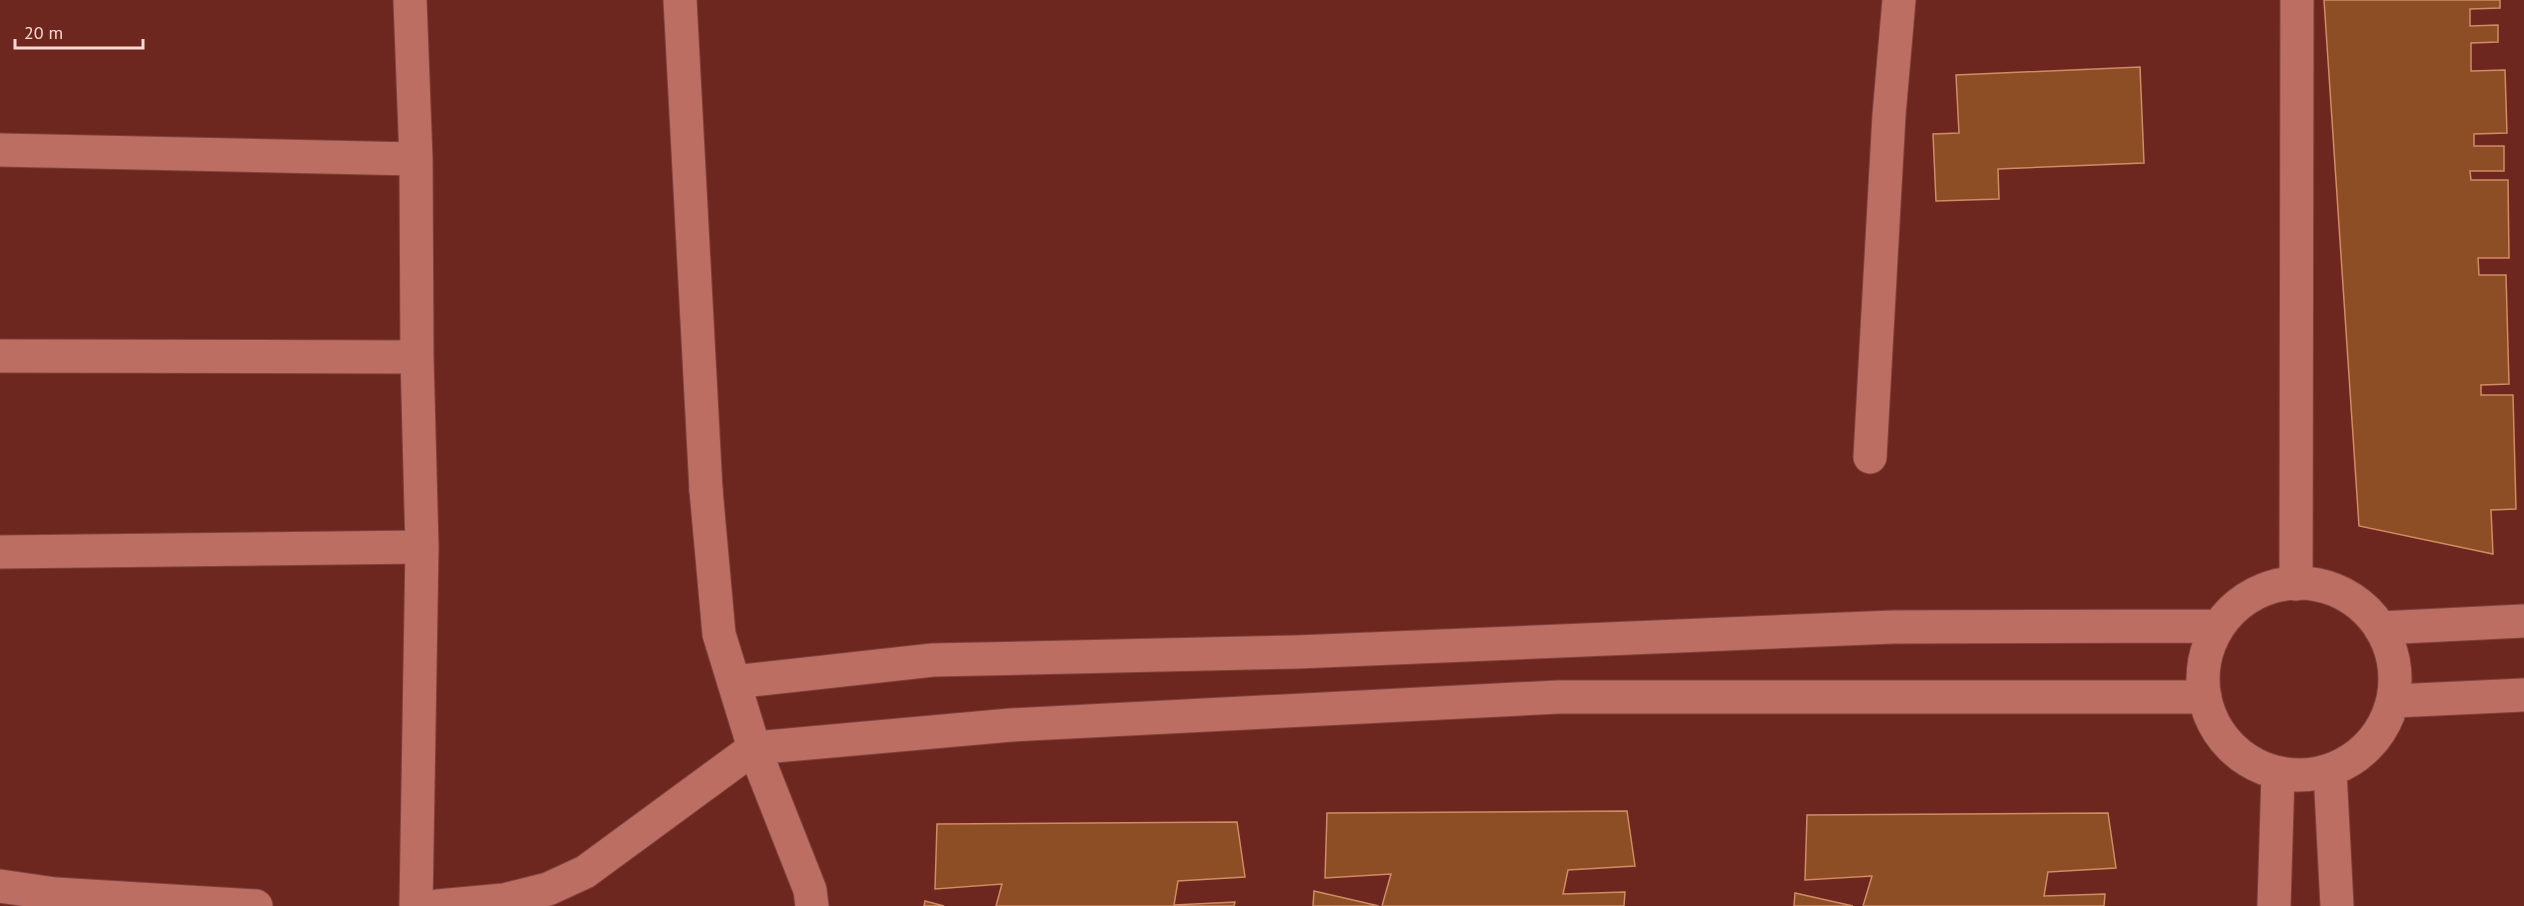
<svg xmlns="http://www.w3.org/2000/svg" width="2524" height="906" font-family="'PT Sans',sans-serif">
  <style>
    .building { fill: #8d4d25; stroke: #d28b64; stroke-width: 1.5 }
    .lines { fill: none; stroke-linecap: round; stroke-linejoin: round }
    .minor-casing { stroke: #7f423e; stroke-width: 35 }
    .tertiary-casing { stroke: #7f423e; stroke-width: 35 }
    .minor { stroke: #bc6e62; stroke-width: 33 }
    .tertiary { stroke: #bc6e62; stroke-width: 33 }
  </style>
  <rect width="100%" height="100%" fill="#6d271e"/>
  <path class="building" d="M2324,0h176v8l-30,1v17l28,-1v17l-27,1v28l34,-1 2,63 -33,1v12h30v25h-34l1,9h37l1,78h-31l1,17h27l3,109 -28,1v10h32l3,114 -25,1 2,44 -134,-28z
    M2140,67l4,96 -146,6 1,30 -63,2 -3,-67 26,-1 -3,-58z
    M1627,811l8,55 -67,4 -5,24 62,-2 -1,14h-242l9,-32 -66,4 2,-65z
    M2108,813l8,55 -68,4 -4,24 61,-2 -1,12h-241l9,-30 -67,4 2,-65z
    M1237,822l8,55 -67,4 -4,24 61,-3 -1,4h-238l6,-22 -67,5 2,-65z
    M1314,891l65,15h-66z
    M1795,893l58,13h-59z
    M925,901l19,5h-20z"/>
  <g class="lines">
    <g class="minor-casing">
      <path id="minor" d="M410,0l6,159 1,198 5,190 -6,359
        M680,0l26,490
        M0,150l416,9
        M0,356l417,1
        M1870,457l19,-342 10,-115
        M0,552l422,-5
        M2203 679a96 96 0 1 1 192 0a96 96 0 1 1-192 0Z
        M2296,584l1,-584
        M2380,628l144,-7
        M734,682l199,-22 364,-8 596,-25 325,-1
        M2394,701l130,-6
        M754,748l257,-23 547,-28h647
        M2330,771l7,135
        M2274,906l4,-132"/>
    </g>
    <g class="tertiary-casing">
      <path id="tertiary" d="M706,490l13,144 35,114 56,142 2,16
        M0,886l55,8 201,12
        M438,906l66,-6 44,-11 37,-17 169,-124"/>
    </g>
    <use href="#minor" class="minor"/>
    <use href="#tertiary" class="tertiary"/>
  </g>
  <path d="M15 39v9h128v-9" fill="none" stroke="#fcd8d2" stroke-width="3"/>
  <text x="24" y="39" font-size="18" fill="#fcd8d2" stroke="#6d271e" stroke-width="4.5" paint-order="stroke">20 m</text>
</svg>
